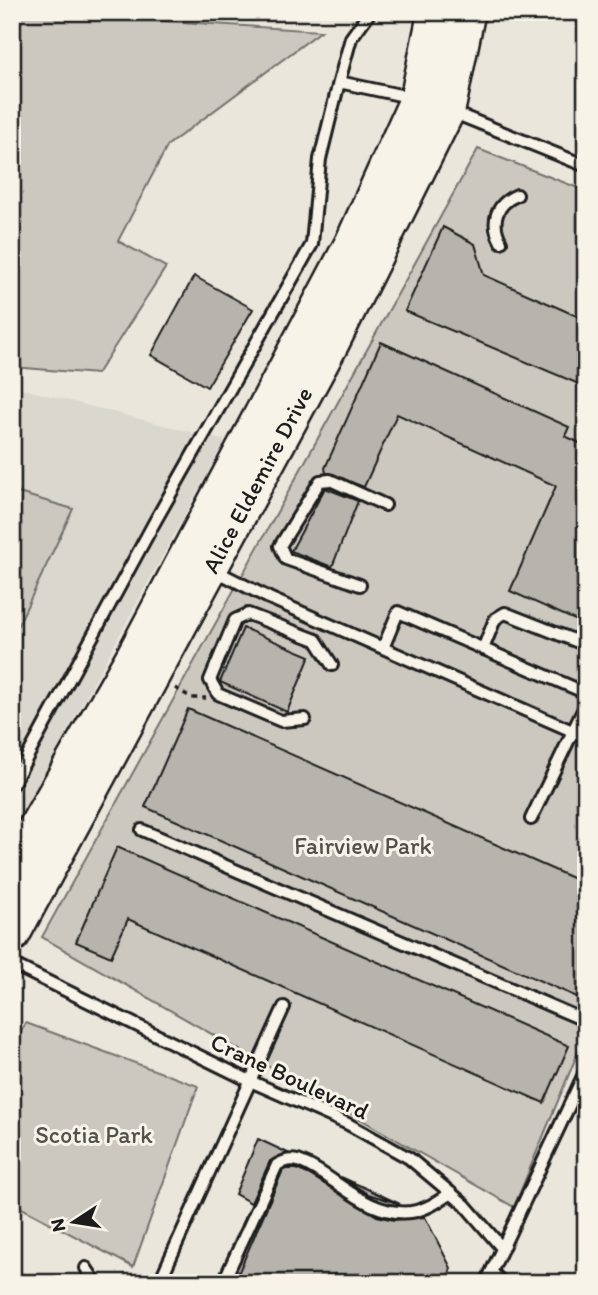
<svg xmlns="http://www.w3.org/2000/svg" width="598" height="1295" font-family="Itim,sans-serif">
  <style>
    .built { fill: #dad7ce }
    .green { fill: #ccc8c0; stroke: #74726e; stroke-width: 2 }
    .building { fill: #b6b4ac; stroke: #1c1c1c; stroke-width: 2 }
    .lines { fill: none; stroke-linecap: round; stroke-linejoin: round }
    .lane-casing { stroke: #1c1c1c; stroke-width: 16 }
    .primary-casing { stroke: #1c1c1c; stroke-width: 40 }
    .path { stroke: #1c1c1c; stroke-width: 3.5; stroke-dasharray: 5 5; stroke-linecap: butt }
    .lane { stroke: #f7f3e8; stroke-width: 10 }
    .primary { stroke: #f7f3e8; stroke-width: 35 }
    .labels { text-anchor: middle; dominant-baseline: central; stroke-width: 6; stroke-linejoin: round; paint-order: stroke }
    .street-label { font-size: 24px; fill: #1c1c1c; stroke: #f7f3e8 }
    .park-label { font-size: 24px; fill: #51504d; stroke: #f7f3e8 }
  </style>
  <rect width="100%" height="100%" fill="#eae6dc"/>
  <filter id="ink" filterUnits="userSpaceOnUse"><feTurbulence type="fractalNoise" baseFrequency=".0143" numOctaves="2"/><feDisplacementMap in="SourceGraphic" scale="14" xChannelSelector="R" yChannelSelector="G"/><feConvolveMatrix kernelMatrix="1 2 1 2 8 2 1 2 1" color-interpolation-filters="sRGB"/></filter>
  <g filter="url(#ink)">
    <path class="built" d="M12,386l213,55 -213,392z"/>
    <path class="green" d="M12,12h121l1,7 187,12 -153,114 -50,96 48,26 -69,107 -84,-7z
      M478,149l108,42v842l-72,174 -472,-270z
      M12,491l61,18 -61,129z
      M26,1023l172,63 -65,181 -121,-64v-156z"/>
    <path class="building" d="M443,227l32,17 9,31 102,45v67l-181,-76z
      M194,276l59,33 -46,78 -56,-32z
      M381,342l188,85 -4,9 21,10v179l-76,-34 46,-105 -159,-72 -33,73 -38,-14 -1,-5z
      M325,488l33,13 -26,66 -41,-16z
      M243,628l67,28 -23,56 -67,-30z
      M188,709l398,175v117l-441,-194z
      M117,847l452,199 -25,57 -416,-184 -17,38 -35,-15z
      M258,1139l30,14 -18,8 -19,42 -16,-9z
      M287,1169h9l12,5 69,42 17,4 31,-3 26,51 -5,15h-212l49,-113z
      M341,1177l59,27 -32,-10z"/>
    <g class="lines">
      <g class="lane-casing">
        <path id="lane" d="M339,82l75,16
          M452,112l134,54
          M501,242c-11,-20 -5,-38 16,-47
          M212,569l57,29 317,139
          M360,585l-74,-26 -6,-13 40,-65 10,-1 55,25
          M383,648l15,-36 188,81
          M483,649l12,-30 10,-6 81,32
          M305,719l-24,2 -63,-27 -8,-14 25,-60 13,-6 68,26 16,25
          M12,785l142,-262 158,-279 8,-85 19,-77 12,-44 19,-26
          M531,819l55,-115
          M142,830l444,191
          M12,964l238,117 98,43 61,34 56,47 37,43
          M86,1268l10,15
          M492,1272l10,11
          M159,1283l125,-276
          M223,1283l54,-118c6,-4 13,-6 21,-4 37,13 67,56 113,51 15,-2 28,-11 40,-19
          M486,1283l100,-213"/>
      </g>
      <g class="primary-casing">
        <path id="primary" d="M12,870l123,-215 218,-412 65,-144 18,-87
          M12,934l319,-591 116,-233 20,-98"/>
      </g>
      <path class="path" d="M175,688l17,10h14"/>
      <use href="#lane" class="lane"/>
      <use href="#primary" class="primary"/>
    </g>
  </g>
  <g class="labels">
    <g class="street-label">
      <text transform="translate(257 480) rotate(-62)">Alice Eldemire Drive</text>
      <text transform="translate(290 1076) rotate(25)">Crane Boulevard</text>
    </g>
    <g class="park-label">
      <text x="363" y="845">Fairview Park</text>
      <text x="94" y="1134">Scotia Park</text>
    </g>
  </g>
  <rect width="598" height="1295" fill="none" stroke="#f7f3e8" stroke-width="42"/>
  <rect x="21" y="21" width="556" height="1253" fill="none" stroke="#1c1c1c" stroke-width="2.5" filter="url(#ink)"/>
  <g transform="translate(74 1222) rotate(258)" stroke="#f7f3e8" stroke-width="5" paint-order="stroke">
  <path d="M0-5L12 26L0 18L-12 26Z" fill="#1c1c1c"/>
  <text y="-10" font-size="19" font-weight="bold" text-anchor="middle" fill="#1c1c1c">N</text>
  </g>
</svg>
